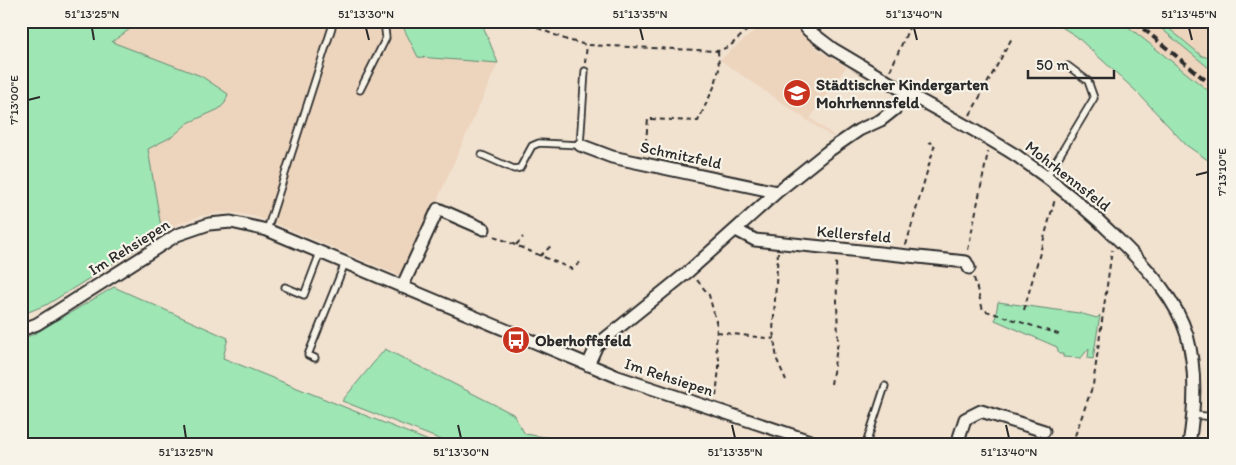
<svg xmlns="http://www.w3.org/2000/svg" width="1236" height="465" font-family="Itim,sans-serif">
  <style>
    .built { fill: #edd4bd }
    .green { fill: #9ee6b4; stroke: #648870 }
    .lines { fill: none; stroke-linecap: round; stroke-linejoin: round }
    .lane-casing { stroke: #2b2b2b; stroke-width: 9 }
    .street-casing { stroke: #2b2b2b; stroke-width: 15 }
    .path { stroke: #2b2b2b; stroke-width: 2; stroke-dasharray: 5 4; stroke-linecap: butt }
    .lane { stroke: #f7f3e8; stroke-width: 5.5 }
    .street { stroke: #f7f3e8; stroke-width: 11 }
    .rail { stroke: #2b2b2b; stroke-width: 4; stroke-dasharray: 8 4; stroke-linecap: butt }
    .ticks { fill: none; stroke: #2b2b2b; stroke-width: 2 }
    .labels { text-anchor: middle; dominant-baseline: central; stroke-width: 4.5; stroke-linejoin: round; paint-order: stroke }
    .poi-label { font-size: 16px; font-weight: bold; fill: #2b2b2b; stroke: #f7f3e8; text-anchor: start }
    .street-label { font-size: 16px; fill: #2b2b2b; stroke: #f7f3e8 }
    .neatline { fill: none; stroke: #2b2b2b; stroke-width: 2 }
    .ticks-label { font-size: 12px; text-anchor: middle; fill: #2b2b2b }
  </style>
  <rect width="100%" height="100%" fill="#f1e1cf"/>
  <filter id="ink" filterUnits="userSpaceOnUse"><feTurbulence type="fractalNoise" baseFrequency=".02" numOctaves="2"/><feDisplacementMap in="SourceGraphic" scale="10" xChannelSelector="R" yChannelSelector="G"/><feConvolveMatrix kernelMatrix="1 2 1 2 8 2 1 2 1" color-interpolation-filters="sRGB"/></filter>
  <g filter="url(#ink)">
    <path class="built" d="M141,21h259l18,36 80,6 -95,214 -121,-51 -28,-10 -19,-3h-16l-19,3 -20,7 -18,10 -14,-84 25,-13 15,-13 31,-14 -107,-67z
      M766,21h23l31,30 26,16 -36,51 24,18 -2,1 -112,-77z
      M1121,21h31l63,52v23z
      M1160,21h55v42l-6,-5 -7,-2z"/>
    <path class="green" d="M21,21h120l-29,21 89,34 27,18 -3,9 -6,6 -31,14 -15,13 -25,13 14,84 -114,71 -27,11z
      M400,21h81l17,42 -80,-6z
      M1052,21h69l94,75v69l-29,-20 -48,-52 -62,-57z
      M1152,21h8l42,35 7,2 6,5v10z
      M114,287l114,51 -5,20 213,86h-415v-105l13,-5z
      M998,302l81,11 18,5 3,-3 -7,44 -5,-1 1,-10 -8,10 -18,-1v-3h-4l-2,-7 -62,-27z
      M385,349l128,65 12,20 67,10h-140l-110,-43z"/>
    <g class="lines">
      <g class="lane-casing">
        <path id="lane" d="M360,90l26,-52 -2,-17
          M482,155l32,14 6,-1 12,-22 7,-3 41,2 5,-74
          M1046,178l48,-80 -6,-17 -20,-15
          M267,230l67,-209
          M285,287l19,8 16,-42
          M1215,323v7
          M315,358l-7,-3 37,-92
          M1194,415l21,2
          M866,444l19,-58"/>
      </g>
      <g class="street-casing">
        <path id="street" d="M801,21l7,9 25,19c31,18 61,37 92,54 31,17 62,34 92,53 38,26 75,57 108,90 25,25 51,54 62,89 10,36 8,73 2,109
          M580,145l32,12 165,35
          M736,230l19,10 211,22 3,6
          M402,287l36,-78 46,20
          M21,330l16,-6 140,-89 32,-11 22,-2 36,8 351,147 201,67
          M588,365l9,-20 92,-74 88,-79 50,-40 32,-22 22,-10 14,-11 12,-16
          M957,444l8,-25 16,-8 63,20"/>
      </g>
      <path class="path" d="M521,21l46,19 20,5 131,6 12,-5 27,-25
        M585,63l2,-18
        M890,71l22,-50
        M970,115l43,-79
        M645,152l3,-33 50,2 17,-36 4,-16 -1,-18
        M494,236l78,33 10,-8
        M516,245l7,-8
        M906,245l29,-101 -6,-2
        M968,250l20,-98
        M778,252l-5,79 4,29 9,20
        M540,256l12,-11
        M974,278l9,32 78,25
        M697,280l12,15 8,30 -1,23 3,11v8l-3,30
        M1024,310l31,-111
        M717,332l57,7
        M831,384l7,-42 -2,-82
        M1072,444l21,-59 19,-135"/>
      <use href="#lane" class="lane"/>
      <use href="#street" class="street"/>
      <path class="rail" d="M1134,21l81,67"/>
    </g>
  </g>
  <path class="ticks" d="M92,28l2,12M366,28l3,12M640,28l3,12M914,28l3,12M1189,28l3,12M28,100l12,-3M1196,175l12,-3M184,425l2,13M458,425l3,13M732,425l3,13M1006,425l3,13"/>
  <defs>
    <g id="school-disc" transform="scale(1.4375)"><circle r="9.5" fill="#c8321e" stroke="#f7f3e8"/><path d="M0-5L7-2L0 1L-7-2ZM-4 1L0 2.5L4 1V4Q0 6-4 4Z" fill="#fff"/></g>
    <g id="bus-disc" transform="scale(1.4375)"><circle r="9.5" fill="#c8321e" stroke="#f7f3e8"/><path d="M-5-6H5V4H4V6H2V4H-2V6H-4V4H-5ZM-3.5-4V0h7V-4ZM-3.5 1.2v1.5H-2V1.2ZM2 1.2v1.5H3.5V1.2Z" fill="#fff"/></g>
  </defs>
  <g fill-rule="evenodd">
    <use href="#school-disc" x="797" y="93"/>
    <use href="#bus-disc" x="516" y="340"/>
  </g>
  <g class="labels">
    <g class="poi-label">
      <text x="816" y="84">Städtischer Kindergarten<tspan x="816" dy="18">Mohrhennsfeld</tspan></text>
      <text x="535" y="340">Oberhoffsfeld</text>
    </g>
    <g class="street-label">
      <text transform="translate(681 155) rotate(12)">Schmitzfeld</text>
      <text transform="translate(1068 176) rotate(38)">Mohrhennsfeld</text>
      <text transform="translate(854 234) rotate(5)">Kellersfeld</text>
      <text transform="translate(129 247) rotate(-32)">Im Rehsiepen</text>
      <text transform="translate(669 377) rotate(18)">Im Rehsiepen</text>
    </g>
  </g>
  <rect width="1236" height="465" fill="none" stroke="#f7f3e8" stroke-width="55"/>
  <path d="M1028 70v8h86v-8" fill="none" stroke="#2b2b2b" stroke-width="2.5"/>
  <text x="1036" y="70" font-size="15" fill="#2b2b2b" stroke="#f7f3e8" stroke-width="4" paint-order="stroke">50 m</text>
  <rect x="28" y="28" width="1180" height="410" class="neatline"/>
  <g class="ticks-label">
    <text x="92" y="18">51°13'25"N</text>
    <text x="366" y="18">51°13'30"N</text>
    <text x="640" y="18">51°13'35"N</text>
    <text x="914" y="18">51°13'40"N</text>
    <text x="1189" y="18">51°13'45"N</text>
    <text transform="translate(14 100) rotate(-90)" y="4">7°13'00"E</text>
    <text transform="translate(1222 172) rotate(-90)" y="4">7°13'10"E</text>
    <text x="186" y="456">51°13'25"N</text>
    <text x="461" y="456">51°13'30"N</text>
    <text x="735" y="456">51°13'35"N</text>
    <text x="1009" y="456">51°13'40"N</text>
  </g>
</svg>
